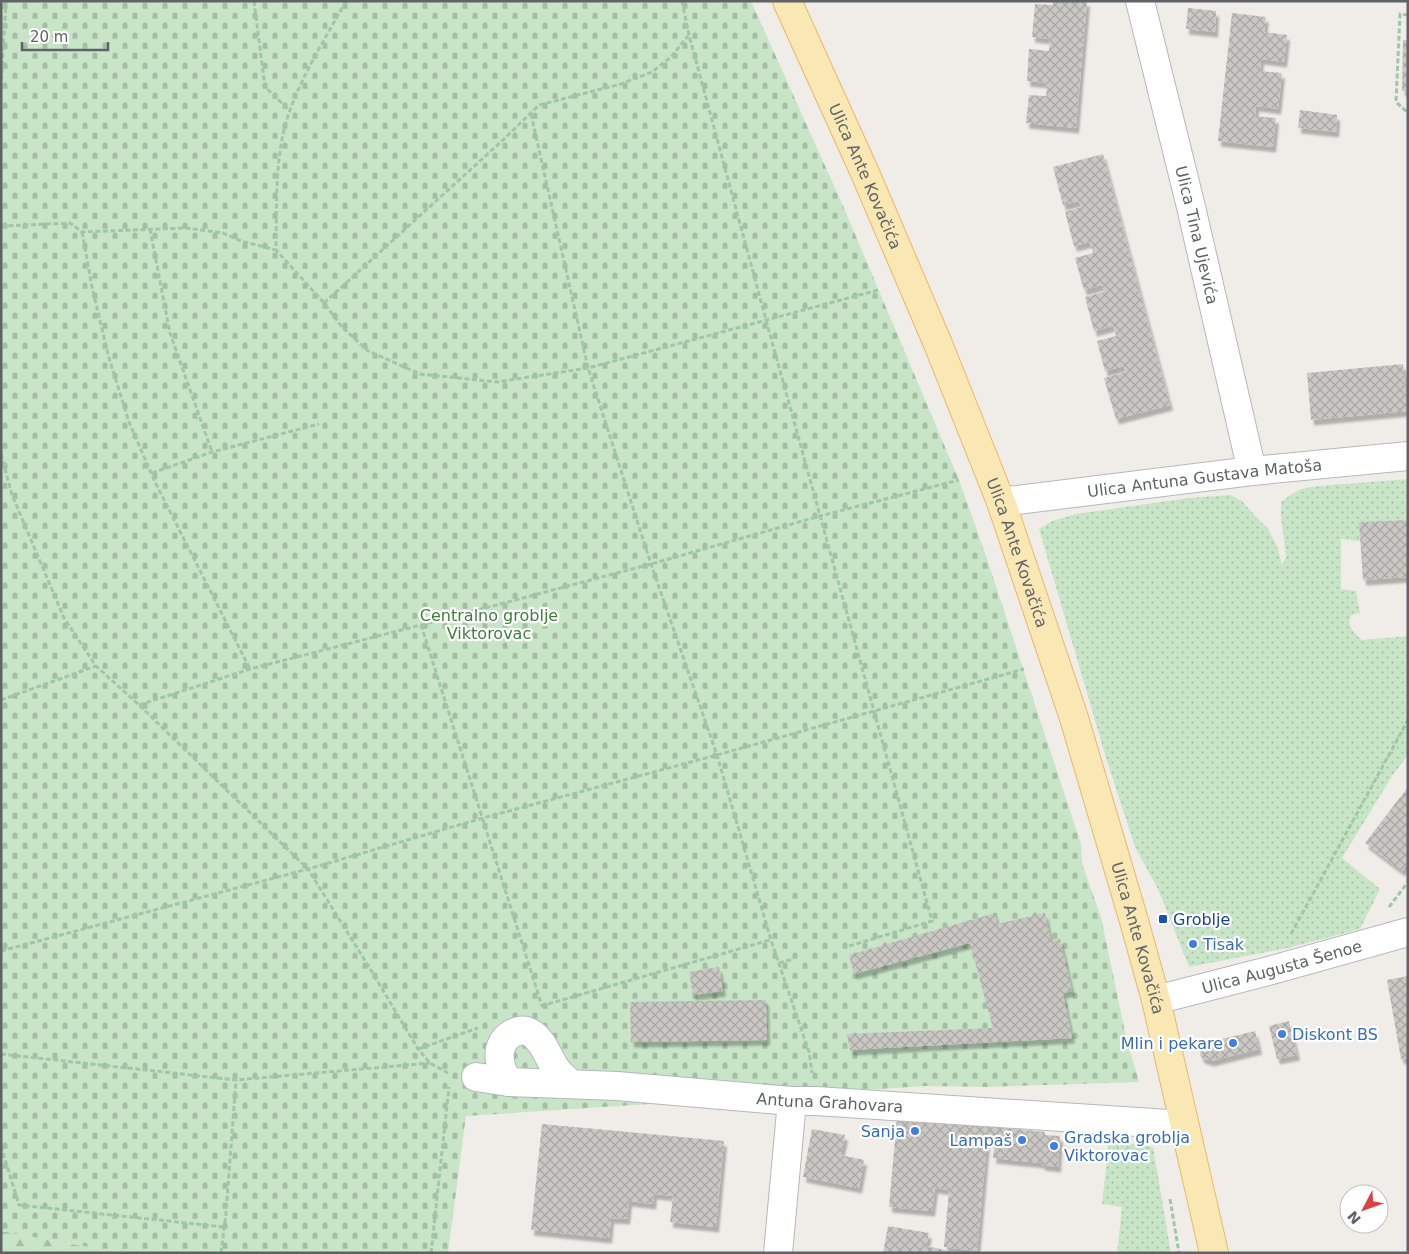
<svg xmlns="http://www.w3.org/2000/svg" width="1409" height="1254" font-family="'DejaVu Sans',sans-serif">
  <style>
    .grass { fill: url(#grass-dots) }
    .forest { fill: url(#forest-firs) }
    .cemetery { fill: url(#cemetery-stones) }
    .building { fill: url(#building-cross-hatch); filter: url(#shadow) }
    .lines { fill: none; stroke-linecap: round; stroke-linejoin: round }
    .minor-casing { stroke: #b5b8bb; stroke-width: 30 }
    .major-casing { stroke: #e7b86a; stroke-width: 30 }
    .path { stroke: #a0c6a8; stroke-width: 3; stroke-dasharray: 5 2.5; stroke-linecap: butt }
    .minor { stroke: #fff; stroke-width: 28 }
    .major { stroke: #f9e7b4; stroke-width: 28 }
    .transit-dot { fill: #1a4fb4; stroke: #fff; stroke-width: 2 }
    .shop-dot { fill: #3f7fe0; stroke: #fff; stroke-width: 2 }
    .labels { text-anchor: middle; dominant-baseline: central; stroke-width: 4.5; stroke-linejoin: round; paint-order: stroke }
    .street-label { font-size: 16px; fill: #5f6367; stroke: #fff }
    .park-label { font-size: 16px; fill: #40803c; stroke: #fff }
    .transit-label { font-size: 16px; fill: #164399; stroke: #fff; text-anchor: start }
    .shop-label { font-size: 16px; fill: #366cbe; stroke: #fff; text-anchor: start }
  </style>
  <defs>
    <pattern id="grass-dots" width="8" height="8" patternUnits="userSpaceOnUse" patternTransform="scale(1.25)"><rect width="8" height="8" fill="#c9e5c7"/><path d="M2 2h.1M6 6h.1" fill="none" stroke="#a6bda5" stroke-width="1.8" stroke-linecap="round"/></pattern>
    <pattern id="forest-firs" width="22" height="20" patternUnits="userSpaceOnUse" patternTransform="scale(1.25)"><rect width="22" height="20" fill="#c9e5c7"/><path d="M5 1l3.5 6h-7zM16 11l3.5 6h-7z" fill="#a6bda5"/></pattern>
    <pattern id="cemetery-stones" width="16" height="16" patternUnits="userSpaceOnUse" patternTransform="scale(1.25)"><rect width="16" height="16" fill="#c9e5c7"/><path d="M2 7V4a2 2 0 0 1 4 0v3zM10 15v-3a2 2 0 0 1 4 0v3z" fill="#a6bda5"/></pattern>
    <pattern id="building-cross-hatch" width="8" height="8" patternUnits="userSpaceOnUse" patternTransform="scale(1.25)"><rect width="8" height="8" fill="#cbc8c4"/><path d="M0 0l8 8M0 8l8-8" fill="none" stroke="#a8a6a3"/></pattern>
    <filter id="shadow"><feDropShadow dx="3" dy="5.5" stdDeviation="1" flood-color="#0004"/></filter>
  </defs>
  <rect width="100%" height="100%" fill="#f0ede8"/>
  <path class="grass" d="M1408,479v41l-48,2v19l-19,-2v50l15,2 4,22 -9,2c-4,13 2,16 11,25l46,-4v119l-16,21 -50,82 38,31 -20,40 -72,19 -99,19 -31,-78 -23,-42 -29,-89 -67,-229 13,-8 24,-7 113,-16 42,-3 12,7 15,17 9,8 10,19 5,19 4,-8 -5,-40v-15l11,-8 9,-5 17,-3z
    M1109,1140l44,7 18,106h-54l5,-46 -20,-3z"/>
  <path class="forest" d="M1,1231l109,20 42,2h-151z"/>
  <path class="cemetery" d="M1,1h750l93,207 115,272 26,73 96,291 1,20 19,53 25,120 13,45 -154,5 -59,-1 -460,30 -18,137h-296l-42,-2 -109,-20z"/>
  <path class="building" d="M1053,1h34l-11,127 -50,-5 3,-28 17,1 1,-13 -20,-2 2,-32 20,2 1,-12 -18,-2 3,-33 18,1z
    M1188,8l28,3 -1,21 -29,-3z
    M1232,13l34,4 -2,15 23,3 -3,27 -23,-3 -1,12 22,2 -4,36 -22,-3 -1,10 21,2 -3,29 -55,-6z
    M1403,40h5v51h-6z
    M1300,110l37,5 -1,17 -38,-4z
    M1103,154l67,251 -54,14 -12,-41 21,-6 -1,-6 -19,5 -8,-30 19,-5 -3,-10 -19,5 -9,-34 19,-5 -2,-7 -18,5 -9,-32 18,-5 -3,-11 -16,4 -9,-34 16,-5 -2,-6 -16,4 -10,-38z
    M1403,364l4,47 -96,9 -4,-47z
    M1408,520v57l-45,3 -4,-58z
    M1408,787v76l-6,8 -37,-28z
    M995,913l2,11 48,-11 6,28 9,-2 12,52 -9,2 9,45 -222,12 -3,-16 146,-6 -23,-85 -116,31 -5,-19z
    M719,967l4,24 -30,4 -4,-23z
    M1408,976v82l-7,1 -14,-79z
    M766,1000l1,40 -136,2 -1,-40z
    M1289,1021l8,34 -20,4 -8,-33z
    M1255,1031l4,18 -48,12 -9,-3 -2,-3 1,-8 5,-4z
    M897,1117l148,15v3l15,1 -2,31 -16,-2v-2l-49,-5 2,-16 -8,-1 -10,110 -33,-4 5,-57 -14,-2 -3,23 -43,-4z
    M542,1124l182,17 -8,86 -46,-5 3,-26 -19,-2 -1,10 -24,-3 -2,18 -16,-1 -2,20 -78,-8z
    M812,1129l33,6 -4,20 23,5 -5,28 -56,-11z
    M888,1226l41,7 -3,13 33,7h-76z"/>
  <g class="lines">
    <g class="minor-casing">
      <g id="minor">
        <path id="s1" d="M1140,1l51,206 61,264"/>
        <path id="s2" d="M1001,502l251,-31 156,-15"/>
        <path id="s3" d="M1156,1000l116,-30 136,-38"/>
        <path id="s4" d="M476,1077l33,5 108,4 175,15h24l368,24"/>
        <path d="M509,1082c-11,-15 -15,-36 2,-48 6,-3 12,-5 18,-2 14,6 19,26 27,37 4,5 9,10 14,14"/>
        <path d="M778,1253l14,-152"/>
      </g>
    </g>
    <g class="major-casing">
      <g id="major">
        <path id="s5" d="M787,1l78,172 73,171 63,158 73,216 60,203 22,79 58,253"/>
      </g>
    </g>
    <path class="path" d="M254,1l11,86 25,24
      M346,1c-20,36 -42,71 -56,109 -16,44 -13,94 -14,140l48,53 18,24 26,24 52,23 77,8 91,-14 290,-78
      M682,1l7,34 77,285 166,601 -86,26
      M1408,15l-8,-1 -4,88 12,11
      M1,88l5,-87
      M531,114l57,254 63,196 66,191 54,185 38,112 3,21
      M1,226l69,-3 12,9 104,-4 37,5 18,8 35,9
      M150,229l20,104 42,119
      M82,232l10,55 17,71 20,64 26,60 95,187
      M324,303l179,-163 36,-35 82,-21 31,-12 19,-15 17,-21
      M1,454l11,41 52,123 32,48 43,39 169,164 61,98 49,82 12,14 18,10
      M152,473l60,-21 107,-28
      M421,625l121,381
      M1,700l95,-34
      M139,705l111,-36 171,-44 230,-61 169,-48 139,-36
      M1389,907l19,-25
      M1291,934l117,-214
      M1,951l307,-82 175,-51 234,-63 307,-86
      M779,963l15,-4
      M541,1006l229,-66
      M418,1049l60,-21
      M1,1054l235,26 194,-17
      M1,1146l18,59 205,22
      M1170,1199l9,54
      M221,1253l5,-40 10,-133
      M431,1253l18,-166"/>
    <use href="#minor" class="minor"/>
    <use href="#major" class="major"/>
  </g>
  <rect class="transit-dot" x="1158" y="914" width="10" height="10" rx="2.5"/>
  <g class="shop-dot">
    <circle cx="1193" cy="944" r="5"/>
    <circle cx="1282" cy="1034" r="5"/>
    <circle cx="1233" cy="1043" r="5"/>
    <circle cx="915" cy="1131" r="5"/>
    <circle cx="1022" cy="1140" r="5"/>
    <circle cx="1054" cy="1146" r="5"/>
  </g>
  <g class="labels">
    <g class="street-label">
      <text stroke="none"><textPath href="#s5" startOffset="192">Ulica Ante Kovačića</textPath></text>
      <text stroke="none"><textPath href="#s1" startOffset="241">Ulica Tina Ujevića</textPath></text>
      <text stroke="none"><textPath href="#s2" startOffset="205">Ulica Antuna Gustava Matoša</textPath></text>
      <text stroke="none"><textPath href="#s5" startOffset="598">Ulica Ante Kovačića</textPath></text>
      <text stroke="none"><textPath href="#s5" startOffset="1002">Ulica Ante Kovačića</textPath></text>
      <text stroke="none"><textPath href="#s3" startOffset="130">Ulica Augusta Šenoe</textPath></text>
      <text stroke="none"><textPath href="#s4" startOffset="355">Antuna Grahovara</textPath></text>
    </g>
    <g class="park-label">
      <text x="489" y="615">Centralno groblje<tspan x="489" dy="18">Viktorovac</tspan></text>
    </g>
    <g class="transit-label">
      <text x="1173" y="919">Groblje</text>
    </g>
    <g class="shop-label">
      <text x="1203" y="944">Tisak</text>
      <text x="1292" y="1034">Diskont BS</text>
      <text x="1223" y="1043" text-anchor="end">Mlin i pekare</text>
      <text x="905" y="1131" text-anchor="end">Sanja</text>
      <text x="1064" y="1137">Gradska groblja<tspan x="1064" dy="18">Viktorovac</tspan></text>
      <text x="1012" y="1140" text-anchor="end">Lampaš</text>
    </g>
  </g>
  <rect width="1409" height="1254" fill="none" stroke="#5f6367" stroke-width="5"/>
  <g transform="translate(1364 1209) rotate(229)"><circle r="24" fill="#ffffff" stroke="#bfc1c2"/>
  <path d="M0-4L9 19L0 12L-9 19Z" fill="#dc4244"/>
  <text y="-8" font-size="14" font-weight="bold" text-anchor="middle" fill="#5f6367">N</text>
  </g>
  <path d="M22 42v8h86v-8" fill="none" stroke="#5f6367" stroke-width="2.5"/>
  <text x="30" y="42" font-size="15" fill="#5f6367" stroke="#ffffff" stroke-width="4" paint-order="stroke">20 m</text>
</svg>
